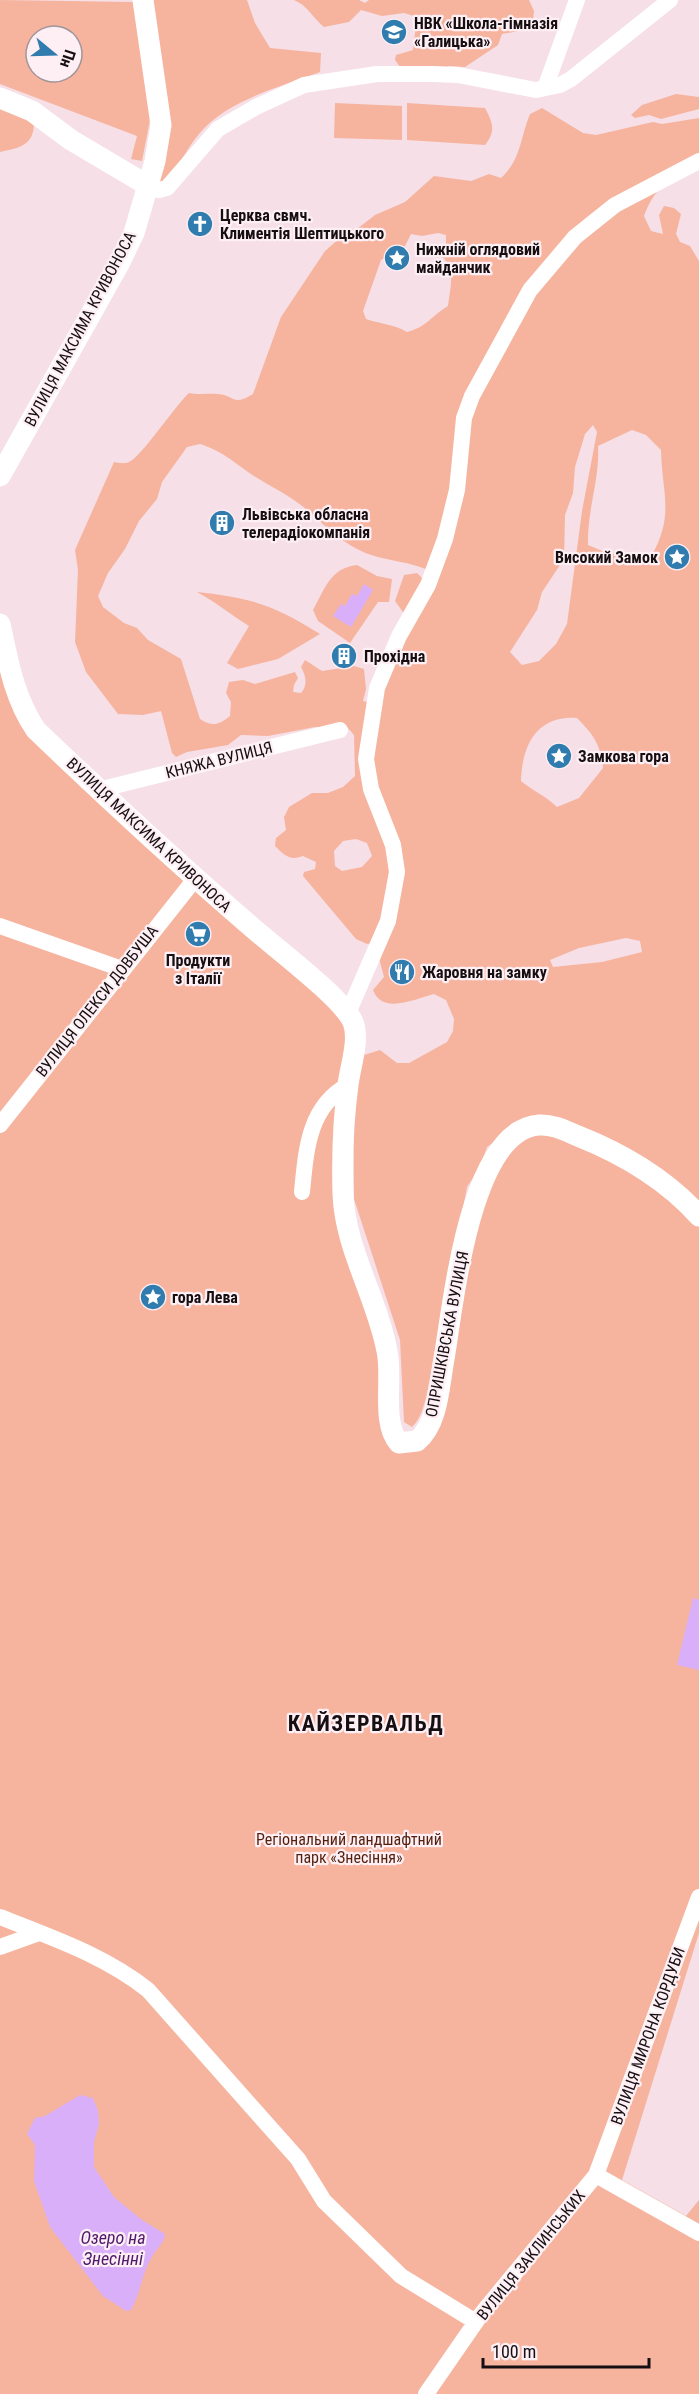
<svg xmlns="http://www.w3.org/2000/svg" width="699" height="2394" font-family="'Roboto Condensed',sans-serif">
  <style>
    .green { fill: #f6b49e; fill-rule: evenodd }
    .water { fill: #d8aff8 }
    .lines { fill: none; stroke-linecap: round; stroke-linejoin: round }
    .minor { stroke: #fff; stroke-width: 16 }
    .major { stroke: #fff; stroke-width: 21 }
    .labels { text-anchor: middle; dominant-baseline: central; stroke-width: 4.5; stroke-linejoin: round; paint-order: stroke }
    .poi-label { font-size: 16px; font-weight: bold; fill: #160f12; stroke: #fdeff4; text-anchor: start }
    .street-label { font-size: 16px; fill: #160f12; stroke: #fdeff4 }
    .park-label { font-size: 16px; fill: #531f0c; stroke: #fdeff4 }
    .water-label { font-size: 18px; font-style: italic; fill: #4e196d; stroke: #fdeff4 }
    .district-label { font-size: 22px; font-weight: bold; letter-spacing: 1.5px; fill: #160f12; stroke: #fdeff4 }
  </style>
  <rect width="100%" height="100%" fill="#f6dfe7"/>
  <path class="green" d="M0,0l133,2 18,113 -9,46 -11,-2 6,-23 -137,-52zM36,36h36v36h-36z
    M152,0h95l8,23 15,25 51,5 -1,19c-40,15 -93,28 -121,62 -11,13 -19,29 -28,43l-6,5 -6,-1 9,-75z
    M294,0h65l6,3 4,-3h160l5,11 -1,10 -9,9 -22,4 -4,11 -33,22 -16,-1 -10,4 -38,-2 -6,-8 1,-5 17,-5 4,-33 -13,-4 -22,3 -21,-6 -12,12 -25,5c-12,-10 -16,-21 -30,-27z
    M676,94l23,3v12l-38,10 -12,-4 -14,3 -4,-3 11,-10z
    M0,103l34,20c0,23 -16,25 -34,29z
    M335,103l67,3v34l-68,-2z
    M407,103l78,5c8,15 11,23 0,37l-78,-5z
    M542,108l41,25 13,2 57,-13 9,2 37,-6v46c-28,15 -43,20 -55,52l7,15 12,3 -4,-19 5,-9 10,2 7,6 -5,20 4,8 10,4 9,15v943l-160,-86 -27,5 -11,14 -14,10 -7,20 -13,20 -28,148c-9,24 -9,77 -27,92l-8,-5 -4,-82 -46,-141 -1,-107 11,-37 16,-5 17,13h12l38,-21 6,-11 1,-12 -8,-19 -12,-6c-19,5 -52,21 -61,-4l11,-13 -9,-34 -8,1 -11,-5 -53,-63 1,-4 11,-3 1,-7 -13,-6c-13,5 -18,0 -28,-10l1,-8 10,-8 -2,-13 5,-10 23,-14h16l15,-6 12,-11 -1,-41 -7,-8h-32l-47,9 -27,-1 -13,10 -41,7 -11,5 -4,-4 -11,-42 -18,4 -25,-1 -32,-42 -11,-30 3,-72 -3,-20 39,-88c5,1 11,2 15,0 12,-5 46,-56 60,-69 10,2 19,0 29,1 17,1 14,13 35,0l28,-77 44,-66 16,-14 16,-8 18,-14 30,-13 29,-26 37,5 18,-7 12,4c20,-18 19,-40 29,-64zM438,233l8,2v11l-6,9c17,13 10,32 8,51 -17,10 -21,21 -41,26 -14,-8 -26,-8 -41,-13l-3,-8 18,-51 24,-14 6,-12 11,2zM593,425l4,7 -15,79 -15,113 -11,20 -17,17 -17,4 -12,-13 27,-42 5,-18 22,-33 1,-44 8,-22 2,-26 10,-33zM632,430l14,5 15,15c1,45 14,64 -10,107l-44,-4 -19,-8c-1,-35 12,-66 10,-99zM200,444c21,7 30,15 48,28 19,13 40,22 58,37 16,14 32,30 51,40 22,12 49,11 71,21l-5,9 -6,-6 -13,2 -9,26 10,14 -38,87 -4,-1 3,-12 -2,-20 -10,-3 -32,5 -17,-11 -4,7c5,9 7,18 0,26l-8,-1 1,-7 4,-7 -3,-6 -40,12 -12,-4 -14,2 -3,11 5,9 -1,14c-11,9 -18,11 -30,3l-19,-60 -33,-19 -11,-12 -13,-5 -21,-16 -5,-11 10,-23 17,-24 14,-28 18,-22 5,-17 25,-35zM577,718c16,16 24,27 26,50l-24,30 -22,9c-11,-11 -24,-16 -36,-26 1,-36 16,-66 56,-63zM356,839l11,4 5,13 -10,11 -20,4 -7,-5 -1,-15 9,-10zM626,938l14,3 2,11 -40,10 -49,5 -3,-7 29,-12z
    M357,565l20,11 15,3 -3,23h-11l-28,41 -32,-22 -5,-11c12,-21 17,-42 44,-45z
    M197,592c55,6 77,13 123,42l-42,25 -40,10 -11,-6 22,-37c-18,-11 -33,-24 -52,-34z
    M0,639l22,80 326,302 -9,174 42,150 2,83 37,16 71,-277 40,-38 56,14 112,77v713l-77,247 64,36 13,-16v194h-699z"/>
  <path class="water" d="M364,584l9,6 -22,37 -18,-11 8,-12 4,2 7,-12 5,2z
    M693,1598l6,2v70l-22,-5z
    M80,2095l13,3 5,13 1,13 -5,18v25l20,30 28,23 23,14c-1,9 -7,13 -12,21 -11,17 -12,37 -22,55l-5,1 -23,-15 -53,-69 -16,-46 1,-36 -8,-11 8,-16 10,-2z"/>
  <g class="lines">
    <path class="minor" d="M545,88l32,-88
      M147,185l12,5 8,-2 51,-59 38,-22 48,-22 73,-11h56l25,1 78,15 24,-5 11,-6 99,-79
      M98,790l242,-60
      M0,926l122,43
      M348,1013l40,-92 9,-49 -4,-27 -22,-56 -5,-30 11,-71 22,-52 29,-51 17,-46 12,-49 7,-72 8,-22 58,-106 45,-53 40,-32 84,-44
      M0,1125l195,-246
      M302,1192c4,-41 6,-85 46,-107
      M0,1917c52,21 104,38 148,73l150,169 26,42 77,75 75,46
      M0,1947l39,-14
      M596,2175l103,58
      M426,2394l56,-81 114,-138 103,-278"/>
    <path class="major" d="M0,98l32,13 39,29 76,45
      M0,476l120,-214 14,-29 21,-72 6,-36 -18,-125
      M0,624c8,37 14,74 36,106 69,66 139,131 211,193 23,21 95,74 106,99 7,18 -3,45 -5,63 -5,36 -6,73 -5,109 2,55 34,103 44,157 6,27 -6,72 12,92l18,-2c20,-16 22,-52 26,-76 10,-55 25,-235 96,-240 14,-1 27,6 39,11 45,18 89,44 121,80"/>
  </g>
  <defs>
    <g id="school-disc" transform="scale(1.35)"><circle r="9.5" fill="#317caf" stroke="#fdeff4"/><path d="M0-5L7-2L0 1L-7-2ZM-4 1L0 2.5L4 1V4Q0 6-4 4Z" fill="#fff"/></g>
    <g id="church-disc" transform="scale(1.35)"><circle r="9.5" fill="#317caf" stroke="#fdeff4"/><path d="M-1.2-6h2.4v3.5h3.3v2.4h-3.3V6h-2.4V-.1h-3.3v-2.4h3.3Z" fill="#fff"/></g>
    <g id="sight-disc" transform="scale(1.35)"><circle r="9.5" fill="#317caf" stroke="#fdeff4"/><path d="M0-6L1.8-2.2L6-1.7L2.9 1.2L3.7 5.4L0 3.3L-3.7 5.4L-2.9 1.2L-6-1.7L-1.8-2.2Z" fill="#fff"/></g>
    <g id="building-disc" transform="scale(1.35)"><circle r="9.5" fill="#317caf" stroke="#fdeff4"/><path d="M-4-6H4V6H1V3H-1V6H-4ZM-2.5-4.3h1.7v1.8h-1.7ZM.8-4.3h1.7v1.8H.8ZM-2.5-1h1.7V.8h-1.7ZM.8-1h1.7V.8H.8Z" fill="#fff"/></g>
    <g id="supermarket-disc" transform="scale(1.35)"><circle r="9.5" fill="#317caf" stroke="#fdeff4"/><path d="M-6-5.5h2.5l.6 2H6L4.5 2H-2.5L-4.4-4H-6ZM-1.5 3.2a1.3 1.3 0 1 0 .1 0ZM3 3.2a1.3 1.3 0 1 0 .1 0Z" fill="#fff"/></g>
    <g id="restaurant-disc" transform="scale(1.35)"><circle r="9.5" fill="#317caf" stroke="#fdeff4"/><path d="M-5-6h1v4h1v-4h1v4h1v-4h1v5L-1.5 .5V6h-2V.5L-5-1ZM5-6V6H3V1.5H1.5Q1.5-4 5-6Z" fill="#fff"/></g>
  </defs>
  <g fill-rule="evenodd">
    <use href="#school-disc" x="394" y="32"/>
    <use href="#church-disc" x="200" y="224"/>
    <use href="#sight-disc" x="397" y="258"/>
    <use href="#building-disc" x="222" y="523"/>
    <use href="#sight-disc" x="677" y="557"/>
    <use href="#building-disc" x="344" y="656"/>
    <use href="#sight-disc" x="559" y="756"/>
    <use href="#supermarket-disc" x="198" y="934"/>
    <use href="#restaurant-disc" x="402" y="972"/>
    <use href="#sight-disc" x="153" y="1297"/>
  </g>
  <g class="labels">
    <g class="poi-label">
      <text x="414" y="23">НВК «Школа-гімназія<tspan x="414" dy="18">«Галицька»</tspan></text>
      <text x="220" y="215">Церква свмч.<tspan x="220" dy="18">Климентія Шептицького</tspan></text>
      <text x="416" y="249">Нижній оглядовий<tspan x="416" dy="18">майданчик</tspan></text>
      <text x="242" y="514">Львівська обласна<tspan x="242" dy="18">телерадіокомпанія</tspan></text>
      <text x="658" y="557" text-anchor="end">Високий Замок</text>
      <text x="364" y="656">Прохідна</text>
      <text x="578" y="756">Замкова гора</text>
      <text x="198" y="960" text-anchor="middle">Продукти<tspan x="198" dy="18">з Італії</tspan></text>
      <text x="422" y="972">Жаровня на замку</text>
      <text x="172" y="1297">гора Лева</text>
    </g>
    <g class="street-label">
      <text transform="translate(80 329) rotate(-62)">ВУЛИЦЯ МАКСИМА КРИВОНОСА</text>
      <text transform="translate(219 760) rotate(-14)">КНЯЖА ВУЛИЦЯ</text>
      <text transform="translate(149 835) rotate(43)">ВУЛИЦЯ МАКСИМА КРИВОНОСА</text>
      <text transform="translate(97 1001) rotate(-52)">ВУЛИЦЯ ОЛЕКСИ ДОВБУША</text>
      <text transform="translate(447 1334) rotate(-79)">ОПРИШКІВСЬКА ВУЛИЦЯ</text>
      <text transform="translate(648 2036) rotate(-70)">ВУЛИЦЯ МИРОНА КОРДУБИ</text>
      <text transform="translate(531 2255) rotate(-51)">ВУЛИЦЯ ЗАКЛИНСЬКИХ</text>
    </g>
    <g class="park-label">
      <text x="349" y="1839">Регіональний ландшафтний<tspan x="349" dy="18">парк «Знесіння»</tspan></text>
    </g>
    <g class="water-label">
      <text x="113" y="2237">Озеро на<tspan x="113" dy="21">Знесінні</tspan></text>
    </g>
    <g class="district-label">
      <text x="366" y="1723">КАЙЗЕРВАЛЬД</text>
    </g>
  </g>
  <g transform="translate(54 54) rotate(109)"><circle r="28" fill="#fdeff4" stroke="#a1959a" stroke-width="1.5"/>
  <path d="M0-4.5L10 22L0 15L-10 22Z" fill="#317caf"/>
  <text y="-9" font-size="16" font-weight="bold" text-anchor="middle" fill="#160f12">Пн</text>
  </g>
  <path d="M483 2358v9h166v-9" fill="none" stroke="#160f12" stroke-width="3"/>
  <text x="492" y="2358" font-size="18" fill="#160f12" stroke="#fdeff4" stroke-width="4.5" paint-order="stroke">100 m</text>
</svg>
